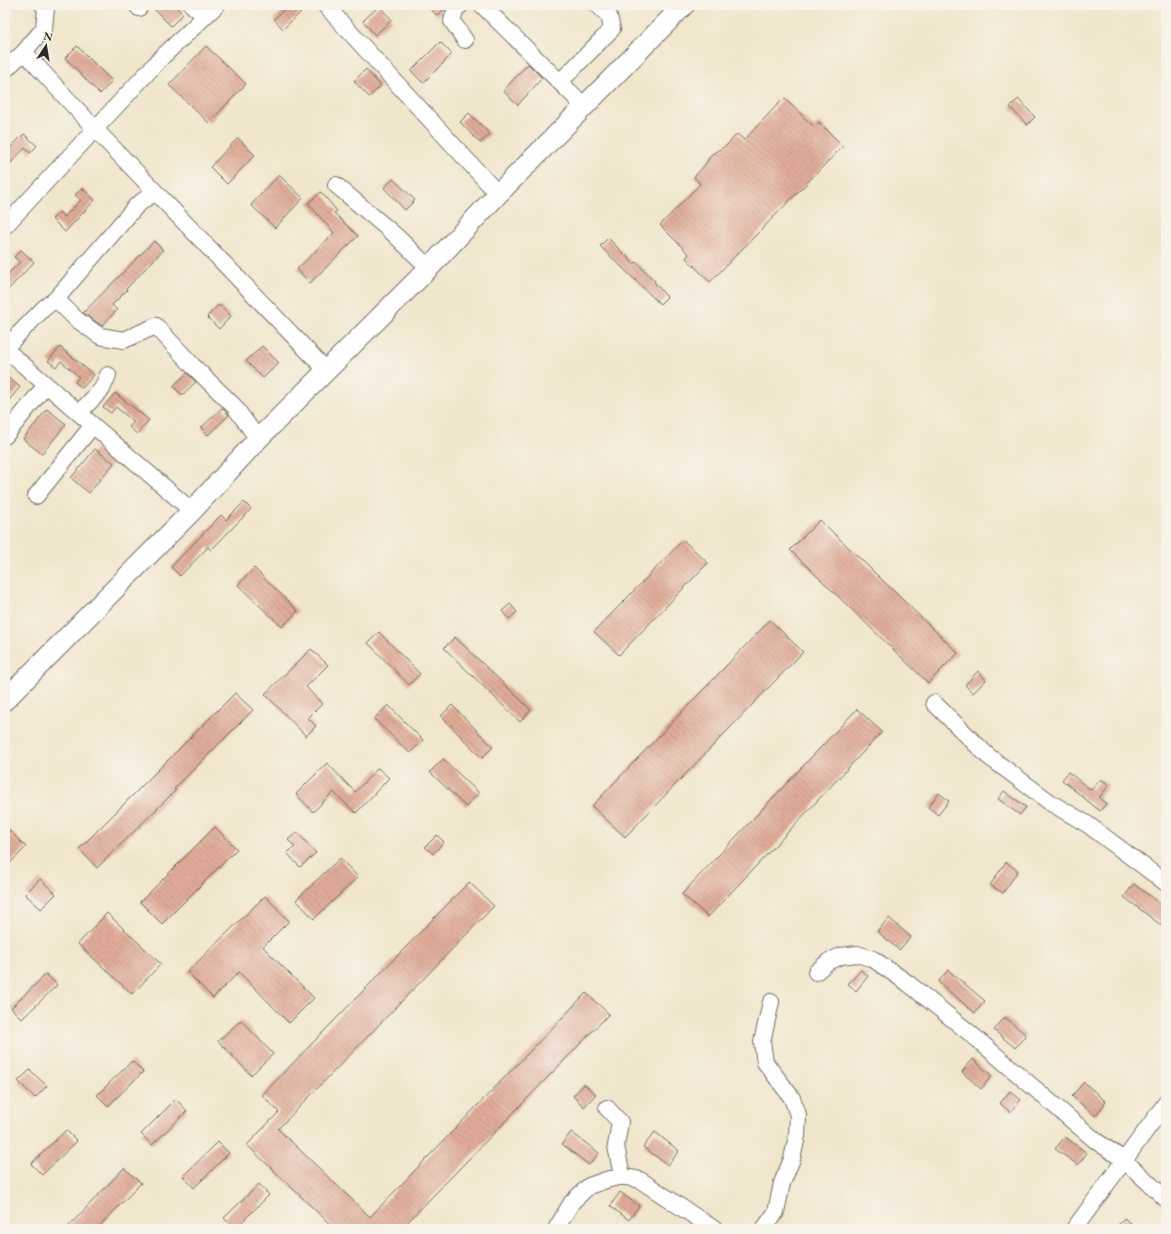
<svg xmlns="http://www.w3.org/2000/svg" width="1171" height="1234" font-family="'EB Garamond',serif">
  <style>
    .building { fill: url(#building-back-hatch) }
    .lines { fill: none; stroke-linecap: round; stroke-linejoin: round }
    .minor-casing { stroke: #706c63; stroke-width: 18 }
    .major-casing { stroke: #706c63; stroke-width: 22 }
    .minor { stroke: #fff; stroke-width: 16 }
    .major { stroke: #fff; stroke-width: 20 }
  </style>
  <defs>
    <pattern id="building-back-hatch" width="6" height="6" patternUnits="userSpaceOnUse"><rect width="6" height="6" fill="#e0ac98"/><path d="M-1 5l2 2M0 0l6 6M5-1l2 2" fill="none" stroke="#b68c7c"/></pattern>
  </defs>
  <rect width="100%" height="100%" fill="#f7f3e8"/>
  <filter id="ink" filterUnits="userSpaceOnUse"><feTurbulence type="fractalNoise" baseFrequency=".025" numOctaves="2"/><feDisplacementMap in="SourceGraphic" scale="8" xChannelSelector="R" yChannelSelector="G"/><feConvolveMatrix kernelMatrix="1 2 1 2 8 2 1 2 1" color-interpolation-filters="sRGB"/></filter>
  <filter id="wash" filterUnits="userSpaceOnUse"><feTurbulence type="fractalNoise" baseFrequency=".012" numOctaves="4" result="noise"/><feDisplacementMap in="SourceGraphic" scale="16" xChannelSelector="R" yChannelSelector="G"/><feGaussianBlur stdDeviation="0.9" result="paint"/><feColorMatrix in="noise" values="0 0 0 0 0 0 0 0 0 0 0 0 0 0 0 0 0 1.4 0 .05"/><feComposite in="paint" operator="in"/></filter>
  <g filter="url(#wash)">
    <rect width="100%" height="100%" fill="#f0e6cc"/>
    <g id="blocks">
      <path class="building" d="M150,5h25l8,9 -12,12z
        M289,5h20l-26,24 -9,-10z
        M426,5h21l-9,11z
        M379,6l13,14 -17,15 -12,-14z
        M440,42l12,12 -29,29 -12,-12z
        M77,46l35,35 -12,13 -35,-36z
        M206,46l40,38 -37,39 -40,-38z
        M528,64l14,14 -24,27 -15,-14z
        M366,69l15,17 -12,11 -15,-16z
        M784,98l30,29 5,-5 24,24 -133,136 -24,-24 3,-4 -29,-29 40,-41 -6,-7 10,-11 8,-12 15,-9 10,-11 7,6z
        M1018,99l17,18 -8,8 -17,-18z
        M469,113l21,21 -10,9 -20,-21z
        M24,134l13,12 -7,7 -5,-5 -20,21v-16z
        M238,138l17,17 -28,29 -17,-17z
        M279,175l24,23 -28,30 -24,-23z
        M393,179l22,21 -10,10 -21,-22z
        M82,188l13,12 -30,32 -13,-13 8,-7 4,5 17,-17 -6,-5z
        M321,192l16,19 -3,2 24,23 -48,47 -13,-14 37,-36 -26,-30z
        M608,238l26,26 2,-2 19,19 -1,1 13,15 -7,7 -60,-58z
        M154,241l9,9 -37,39 1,1 -15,15 5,5 -15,16 -19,-13z
        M21,250l13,12 -29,31v-16l15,-15 -6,-5z
        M217,306h4l10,10 -12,13 -12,-12z
        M262,346l17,17 -16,15 -17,-17z
        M60,347l34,28 -12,13 -7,-6 4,-5 -18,-16 -5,6 -8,-6z
        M187,373l9,9 -14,13 -9,-9z
        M5,375l15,12 -15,18z
        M115,393l34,27 -12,14 -8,-7 5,-5 -18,-15 -5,6 -8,-6z
        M222,408l7,7 -21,20 -7,-7z
        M47,409l19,15 -24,30 -19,-15z
        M95,449l19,14 -25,30 -18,-15z
        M244,502l7,7 -40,41 -3,-3 -28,29 -9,-9 50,-52 5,5z
        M820,520l138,133 -30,30 -138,-133z
        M683,540l25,23 -89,92 -25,-23z
        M254,568l44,43 -16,16 -44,-42z
        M510,604l7,8 -8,7 -7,-8z
        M770,620l33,32 -178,185 -33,-31z
        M379,632l41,42 -11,11 -41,-42z
        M455,637l76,73 -11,12 -76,-74z
        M311,649l17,16 -22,22 16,17 -14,14 8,8 -10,10 -41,-42z
        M978,671l8,9 -13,13 -8,-8z
        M235,693l18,17 -79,79 2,1 -79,78 -18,-19z
        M388,705l35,35 -13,13 -36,-34z
        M452,705l41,42 -11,11 -41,-42z
        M857,709l25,23 -174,185 -26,-23z
        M443,759l36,34 -13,14 -36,-35z
        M327,763l28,29 23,-24 11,10 -33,35 -23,-21 -20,20 -17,-18z
        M1068,772l23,18 10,-11 8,6 -10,13 7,6 -6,7 -38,-31z
        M1004,791l22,16 -6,8 -22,-16z
        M939,793l10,8 -11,14 -10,-8z
        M5,826l21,21 -16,16 -5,-5z
        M215,827l22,22 -75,75 -22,-22z
        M297,832l19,21 -16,14 -13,-14 8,-6 -7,-7z
        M437,835l7,7 -11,12 -8,-7z
        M340,858l18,19 -44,42 -18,-19z
        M1006,862l12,9 -15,22 -13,-8z
        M40,879l16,15 -15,15 -16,-15z
        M469,882l25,24 -216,223 92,88 216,-224 23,21 -208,215h-66l-88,-84 32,-33 -17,-17z
        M1134,884l32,24v13l-4,5 -38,-29z
        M265,896l24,25 -26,26 51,51 -25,25 -50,-51 -26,26 -26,-26z
        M107,913l54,51 -29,30 -54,-50z
        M889,918l22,19 -12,13 -22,-19z
        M861,970l7,6 -12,15 -8,-7z
        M948,970l37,31 -10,12 -37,-31z
        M46,974l11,11 -35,34 -11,-11z
        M1005,1017l21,18 -11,13 -21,-18z
        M241,1020l32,34 -22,21 -33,-34z
        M973,1059l19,17 -11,13 -19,-17z
        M132,1061l11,11 -35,34 -11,-11z
        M30,1070l17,16 -12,12 -17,-17z
        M1084,1082l22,20 -11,14 -23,-20z
        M584,1084l12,10 -12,13 -11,-11z
        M1010,1091l11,9 -11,12 -10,-9z
        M176,1099l11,12 -35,34 -11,-11z
        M66,1130l11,11 -35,34 -11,-11z
        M571,1132l28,21 -10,12 -27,-21z
        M655,1132l24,19 -11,14 -25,-18z
        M1065,1137l22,16 -9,12 -23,-16z
        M218,1142l11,11 -35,35 -11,-12z
        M124,1168l17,15 -44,46h-31z
        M259,1184l10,11 -34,34 -11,-11z
        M620,1192l19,14 -10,14 -19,-14z
        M1124,1218l13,11h-22z"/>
    </g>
  </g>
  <g filter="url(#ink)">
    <use href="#blocks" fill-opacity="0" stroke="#706c63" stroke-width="1"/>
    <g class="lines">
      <g class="minor-casing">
        <path id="minor" d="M137,5l2,3
          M192,5l13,11
          M325,5l173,189
          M461,5l-5,3 -4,13 13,19
          M482,5l103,102
          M24,52l71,77 232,242
          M5,70l19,-18 20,-24 2,-19 -3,-4
          M560,82l52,-53 -3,-13 -11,-11
          M336,185l59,50 34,33
          M5,226l156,-168 56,-53
          M56,299l20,20 24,17 24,4 32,-14 37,40 41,40 24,33
          M5,348l39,-40 12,-9 81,-94 18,-13
          M5,349l187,162
          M79,413l23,-24 6,-14
          M5,436l41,-51
          M36,496l57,-71
          M934,703l54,53 63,47 36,21 79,59
          M816,972l13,-11 12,-5 16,-2 16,5 36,25 62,50 125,107 28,19 42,39
          M607,1108l13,14 -4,24 6,30
          M556,1229l16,-27 17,-16 17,-6 16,-4 18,4 74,49
          M764,1229l12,-17 6,-29 10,-24 5,-23 1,-21 -6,-17 -27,-36 -3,-20 9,-40
          M1074,1229l92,-126"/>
      </g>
      <g class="major-casing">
        <path id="major" d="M5,700l187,-189 66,-72 171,-171 69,-74 186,-189"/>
      </g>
      <use href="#minor" class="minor"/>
      <use href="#major" class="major"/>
    </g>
  </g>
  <rect width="1171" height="1234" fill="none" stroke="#f7f3e8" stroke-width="20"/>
  <g transform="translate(46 46) rotate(12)" stroke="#f7f3e8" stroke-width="3" paint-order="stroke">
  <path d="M0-3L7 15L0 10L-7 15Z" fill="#2b2b2b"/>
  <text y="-6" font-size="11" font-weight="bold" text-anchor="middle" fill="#2b2b2b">N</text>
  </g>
</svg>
